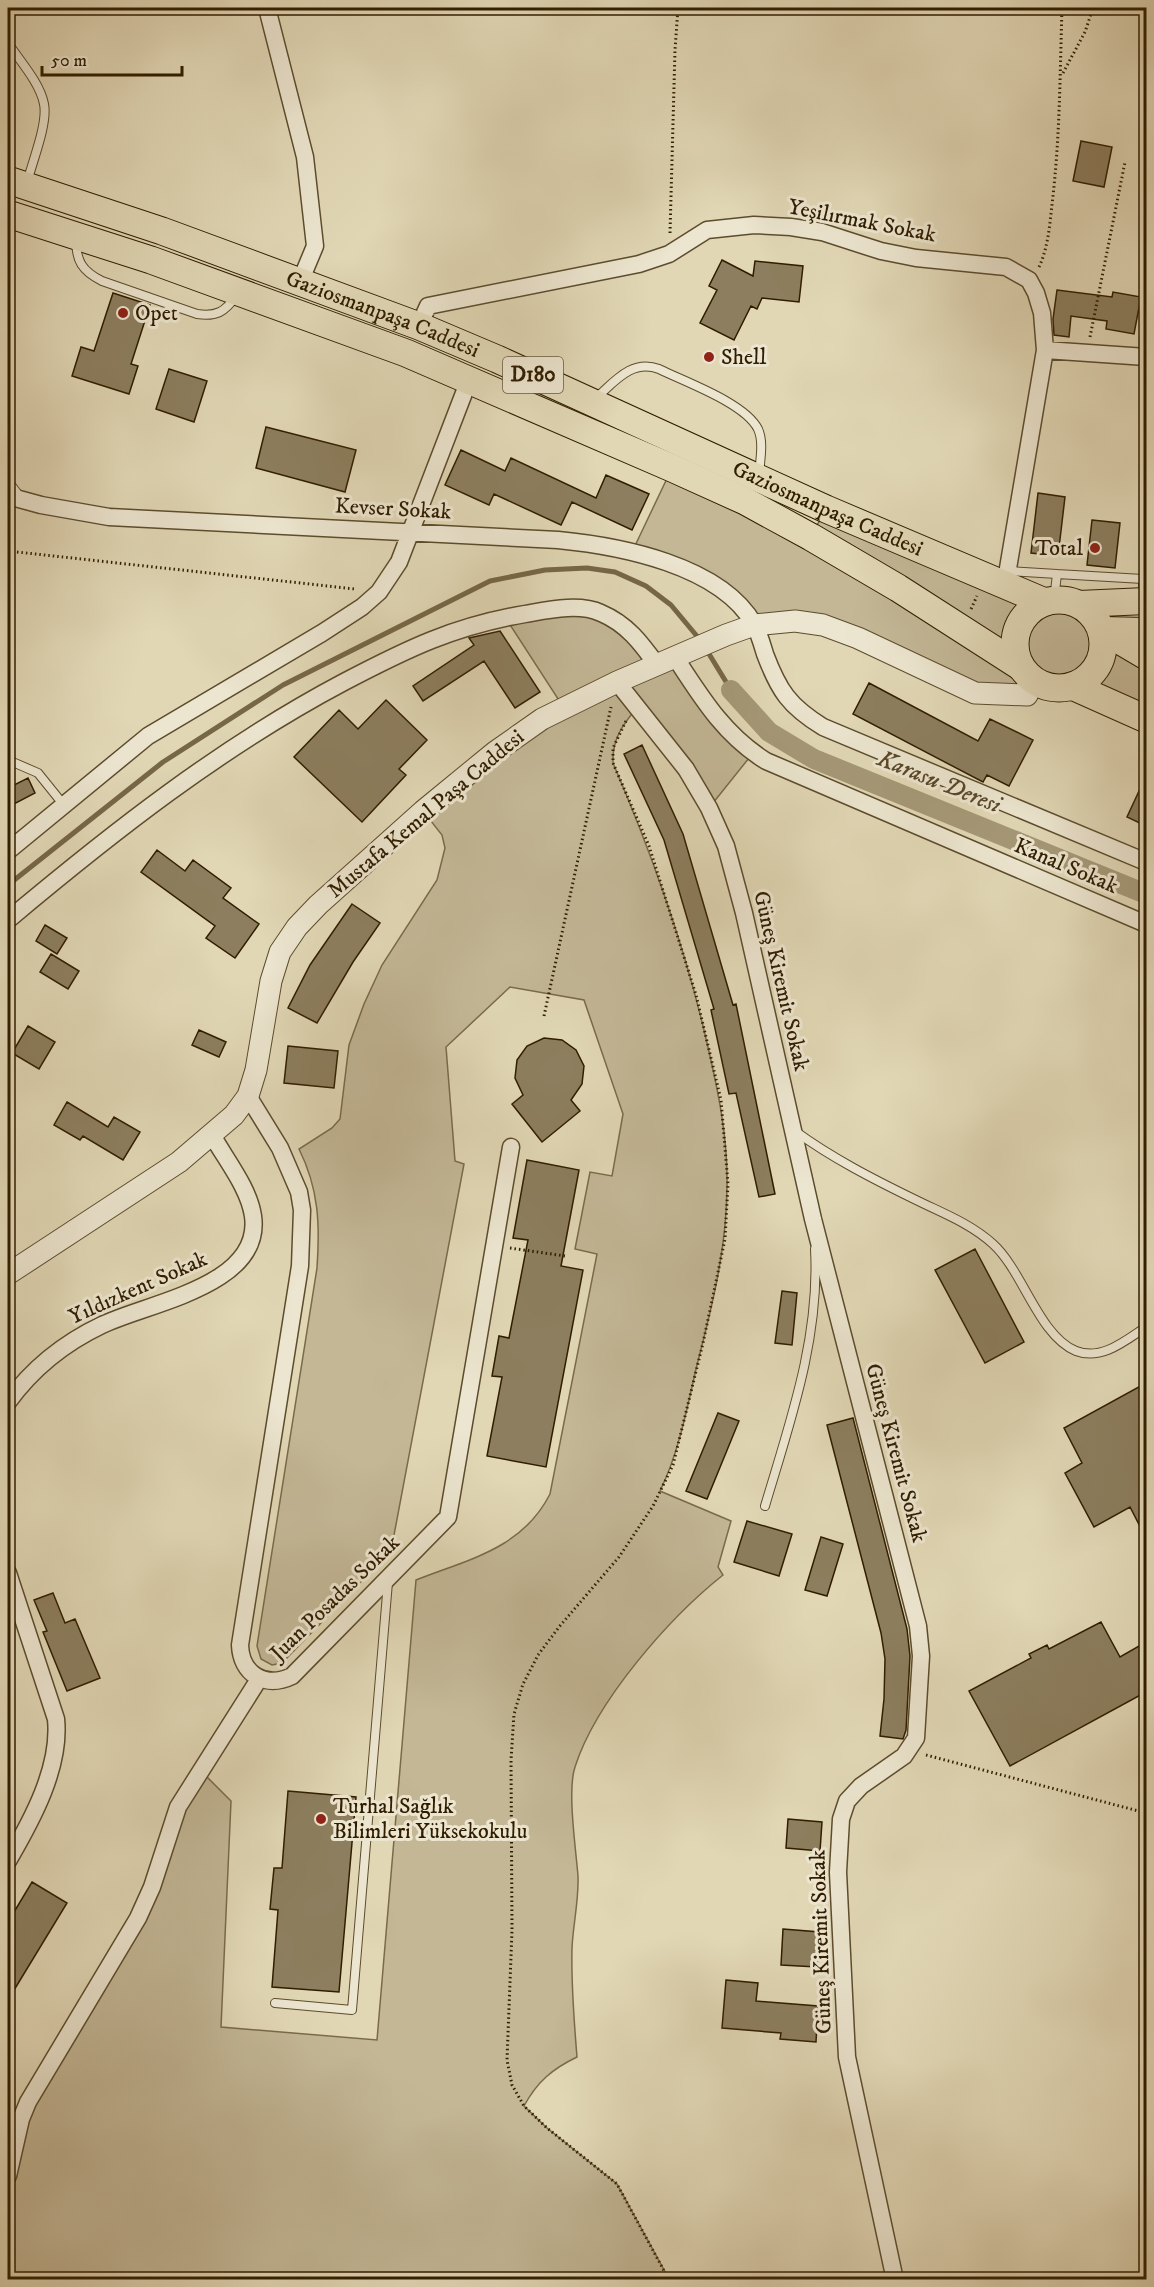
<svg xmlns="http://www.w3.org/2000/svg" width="1154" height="2287" font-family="'IM FELL DW Pica',serif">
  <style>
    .green { fill: #c3b796; stroke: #7a6a4b; stroke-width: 1.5 }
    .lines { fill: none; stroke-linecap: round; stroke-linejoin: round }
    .stream { stroke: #766747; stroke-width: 5 }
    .canal { stroke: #a59877; stroke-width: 20 }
    .building { fill: #8c7e5e; stroke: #301d00; stroke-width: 1.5 }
    .service-casing { stroke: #5c4c2d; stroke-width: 10 }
    .minor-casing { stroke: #5c4c2d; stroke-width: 19 }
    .tertiary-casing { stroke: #5c4c2d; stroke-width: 23 }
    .primary-casing { stroke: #301d00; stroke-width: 28 }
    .trunk-casing { stroke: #301d00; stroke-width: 29 }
    .path { stroke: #301d00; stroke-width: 3; stroke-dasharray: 1.5 3; stroke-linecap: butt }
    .service { stroke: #ece5cf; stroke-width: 8 }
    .minor { stroke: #ece5cf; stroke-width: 16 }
    .tertiary { stroke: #ece5cf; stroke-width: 21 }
    .primary { stroke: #e1d7b5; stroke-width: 26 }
    .trunk { stroke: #e1d7b5; stroke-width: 27 }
    .poi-dot { fill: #8f2418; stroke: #ece5cf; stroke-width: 2 }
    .labels { text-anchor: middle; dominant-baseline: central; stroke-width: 6; stroke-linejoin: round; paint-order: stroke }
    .shield { fill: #ece5cf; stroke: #68593e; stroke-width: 1.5 }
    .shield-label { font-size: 21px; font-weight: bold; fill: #301d00 }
    .street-label { font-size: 22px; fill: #301d00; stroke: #ece5cf }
    .poi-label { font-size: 22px; fill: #301d00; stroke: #ece5cf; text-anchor: start }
    .water-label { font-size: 24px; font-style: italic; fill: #59482a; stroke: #ece5cf }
  </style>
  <rect width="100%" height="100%" fill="#e1d7b5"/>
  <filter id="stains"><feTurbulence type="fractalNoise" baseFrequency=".00333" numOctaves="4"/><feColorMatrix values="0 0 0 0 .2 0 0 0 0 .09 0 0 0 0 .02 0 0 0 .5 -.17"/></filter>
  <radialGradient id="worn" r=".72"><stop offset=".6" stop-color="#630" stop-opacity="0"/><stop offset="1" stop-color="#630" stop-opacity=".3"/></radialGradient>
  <path class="green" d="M672,468l139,68 15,-27 228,91c18,-1 34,8 45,23l47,8v88l-83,-31 -20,-3 -16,10 -52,-2 -117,-55 -104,-13 -33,-35 -89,-38z
    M599,612l58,52 18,-7 78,96 -44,55 -72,-100c-15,17 -25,32 -24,55 39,91 72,183 94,280 11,47 21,95 20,143 0,61 -15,121 -30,179 -10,43 -18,87 -37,126l71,30 -13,46 5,8c-54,43 -127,126 -148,192 -8,23 1,83 3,109 1,24 -5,49 -6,72 -1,37 2,73 5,109 -25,12 -40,25 -53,49l23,22 70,56 52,95 -661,1v-104l13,-57 105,-180 74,-169 31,31 -10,226 156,13 39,-460c53,-21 106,-31 134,-86l47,-240 -22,-5 15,-77 22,4 11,-62 -39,-114 -74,-13 -64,60 9,114 9,3 -73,387 -109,112 -10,2 -11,-6 -4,-13 60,-378c3,-43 2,-79 -18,-119l33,-21 8,-9 9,-74 15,-41 18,-39 55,-85 8,-32 -3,-13 -19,-24 141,-103 -59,-91z"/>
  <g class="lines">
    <path class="stream" d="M706,649l25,41
      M8,885l155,-123 120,-77 207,-104 55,-11 42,-2 28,4 31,14 25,19 30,36"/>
    <path class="canal" d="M731,690l38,42 45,27 332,135"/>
  </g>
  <path class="building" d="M1081,141l31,6 -8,40 -31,-6z
    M722,260l31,16 2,-15 48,5 -4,36 -37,-4 -5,11 -6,-3 -17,34 -34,-17 17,-33 -8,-4z
    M1057,290l55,7 1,-5 28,5 -7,37 -28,-5 1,-8 -36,-5 -2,21 -15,-2 -1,-16z
    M113,293l37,12 -19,59 7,2 -9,28 -57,-18 9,-29 13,4z
    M169,369l38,12 -13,41 -38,-13z
    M266,427l90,23 -11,42 -89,-24z
    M461,450l44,21 6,-13 85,40 10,-23 43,19 -17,36 -60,-28 -11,23 -67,-31 -5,11 -44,-20z
    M1038,493l27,4 -7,59 -27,-3z
    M1092,520l28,3 -5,45 -28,-3z
    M500,631l40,61 -25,16 -31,-47 -61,40 -10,-15 61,-41 -5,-7z
    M869,683l109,58 12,-22 43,21 -24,46 -22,-11 -4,7 -130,-68z
    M386,700l41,40 -28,29 7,6 -44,47 -68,-65 45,-47 19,19z
    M642,745l41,89 50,171 3,-1 39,190 -16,3 -23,-104 -7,1 -18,-84 3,-1 -50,-169 -40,-86z
    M1146,776v50l-19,-9z
    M28,778l7,15 -21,11 -6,-16z
    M157,850l28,21 8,-11 38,28 -8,10 36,26 -24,34 -29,-20 9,-12 -74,-54z
    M352,904l28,19 -27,39 -36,61 -29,-15 22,-43z
    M45,925l22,13 -10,16 -21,-13z
    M51,954l28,17 -11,18 -28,-17z
    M28,1026l27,16 -16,27 -27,-16z
    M199,1030l27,12 -7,15 -27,-12z
    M544,1038l18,2 14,10 8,16 -2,18 -11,16 9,11 -38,31 -30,-38 11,-9 -8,-17 2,-18 10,-14z
    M288,1046l50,5 -4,37 -50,-5z
    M67,1102l41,25 6,-10 26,15 -17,28 -40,-24 -3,4 -26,-15z
    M527,1160l52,10 -18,96 22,4 -37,197 -59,-11 15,-79 -10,-1 7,-40 10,2 19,-98 -15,-2z
    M975,1249l49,93 -39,21 -50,-93z
    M782,1291l15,2 -5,52 -17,-2z
    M1146,1383v155l-16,-31 -36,20 -29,-54 17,-10 -18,-35z
    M718,1413l21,8 -32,78 -21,-8z
    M853,1418l54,211 3,27 -4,74 -3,9 -23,-3 4,-37 1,-40 -4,-26 -54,-208z
    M747,1521l45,13 -13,42 -45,-14z
    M821,1537l22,7 -16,52 -22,-6z
    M53,1593l12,30 10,-4 25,59 -33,13 -24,-59 4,-1 -13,-31z
    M1101,1622l19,35 26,-15v50l-136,74 -41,-75 62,-33 -2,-4 18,-9 2,4z
    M288,1791l68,6 -17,195 -67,-5 6,-77 -8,-1 4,-41h8z
    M788,1819l34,3 -2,29 -34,-3z
    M32,1882l35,21 -59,97v-78z
    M783,1929l37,3 -3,35 -36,-2z
    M726,1980l32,3 -2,18 62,5 -2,36 -36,-3 1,-6 -59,-5z"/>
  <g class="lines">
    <g class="service-casing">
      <path id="service" d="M8,43c12,18 32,40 36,61 4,20 -12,58 -17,79
        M76,239c0,22 6,32 26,42l95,33c19,3 28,-2 39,-18
        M596,398c19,-17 36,-39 63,-29 26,13 86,34 99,60 6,13 2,31 1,46
        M8,481l12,16
        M1008,571l49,3
        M1054,600l3,-26 86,5v19
        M8,760l30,13 25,31
        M795,1131c37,27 78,48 119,68 28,14 56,24 79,45 30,27 46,92 83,107 26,10 50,-11 70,-24
        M765,1506c25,-84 55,-168 50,-257
        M275,2003l77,7 36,-428"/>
    </g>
    <g class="minor-casing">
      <path id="minor" d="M267,8l38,149 10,89 -15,36
        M419,326l9,-20 211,-42 30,-10 38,-24 47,-5 37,2 31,5 59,19 35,7 90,9 23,13 7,13 6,20 3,37
        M8,496l33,9 68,12 449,23c62,6 162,25 196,84 5,9 8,20 11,30 14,37 24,52 58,73l323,135
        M1005,586l40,-236 101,7
        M675,657c26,40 49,78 91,104l380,163
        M617,682l69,87 23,39 17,38 18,67 69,306 105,407 3,30 -5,82 -12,18 -43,30 -14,15 -6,18 -3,53 9,185 48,223
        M8,851l140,-115 174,-103 40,-26 17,-15 20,-30 70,-182
        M8,920c105,-88 213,-173 336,-238 63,-33 110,-56 181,-68 23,-4 54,-11 76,-1 26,11 40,30 56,52
        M248,1096l32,52 19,44 3,18 -2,56 -60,379c1,29 25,44 52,31l156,-159 63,-370
        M8,1402c24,-33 56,-59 94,-77 45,-22 161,-39 151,-109 -4,-28 -27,-56 -41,-81
        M8,1573l48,146c5,48 -24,101 -48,142
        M8,2176l13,-57 7,-17 110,-184 14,-31 26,-80 81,-128"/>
    </g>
    <g class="tertiary-casing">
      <path id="tertiary" d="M8,1274l171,-112 55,-47 14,-19 8,-26 15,-89 9,-29 17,-25 21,-22 105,-94 72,-59 47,-33 75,-37 109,-47 28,-10 41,-4 28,4 35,13 117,55 52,2 7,-14"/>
    </g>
    <g class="primary-casing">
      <path id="primary" d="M1079,604l67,-3
        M1102,630l44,1"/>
    </g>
    <g class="trunk-casing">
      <g id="trunk">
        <path id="s1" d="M8,180l154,51 257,95 78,33 329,150 219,93"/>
        <path d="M8,214l143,46 255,93 266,115 73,33 66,36 87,51 123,79"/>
        <circle cx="1059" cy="644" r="44"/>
        <path d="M1102,630l44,26"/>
        <path d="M1072,686l74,33"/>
      </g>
    </g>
    <path class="path" d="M1063,73l22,-41 8,-24
      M670,233l5,-183 3,-42
      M1039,267c10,-21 11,-47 14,-71 7,-63 7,-125 9,-188
      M1090,337l35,-175
      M8,551l347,38
      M971,609l6,-13
      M626,721l-13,27v15l36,83 47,149 25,105 7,84 -3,55 -22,104 -30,122 -20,41 -34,51 -60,70 -21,28 -15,29 -9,30 -3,46 1,170 -5,130 5,25 12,21 23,22 70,56 52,96
      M544,1016l67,-309
      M510,1248l55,8
      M926,1755l220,58"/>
    <use href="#service" class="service"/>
    <use href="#minor" class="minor"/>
    <use href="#tertiary" class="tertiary"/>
    <use href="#primary" class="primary"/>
    <use href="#trunk" class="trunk"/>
  </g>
  <g class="poi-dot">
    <circle cx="123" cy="313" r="6"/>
    <circle cx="709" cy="357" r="6"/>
    <circle cx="1095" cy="548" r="6"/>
    <circle cx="321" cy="1819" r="6"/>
  </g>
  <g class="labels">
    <rect class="shield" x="503" y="357" width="60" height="36" rx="4.5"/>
    <g class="shield-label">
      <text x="533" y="375">D180</text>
    </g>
    <g class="street-label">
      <text transform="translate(862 221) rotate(11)">Yeşilırmak Sokak</text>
      <text stroke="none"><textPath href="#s1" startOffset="398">Gaziosmanpaşa Caddesi</textPath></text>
      <text transform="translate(393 509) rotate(3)">Kevser Sokak</text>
      <text stroke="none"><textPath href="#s1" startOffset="884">Gaziosmanpaşa Caddesi</textPath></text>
      <text transform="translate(426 814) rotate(-40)">Mustafa Kemal Paşa Caddesi</text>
      <text transform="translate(1066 866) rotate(23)">Kanal Sokak</text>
      <text transform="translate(781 981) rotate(77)">Güneş Kiremit Sokak</text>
      <text transform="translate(138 1288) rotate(-24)">Yıldızkent Sokak</text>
      <text transform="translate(896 1453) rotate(75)">Güneş Kiremit Sokak</text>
      <text transform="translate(335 1598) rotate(-44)">Juan Posadas Sokak</text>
      <text transform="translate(821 1942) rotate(-92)">Güneş Kiremit Sokak</text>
    </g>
    <g class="poi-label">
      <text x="135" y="313">Opet</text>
      <text x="721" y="357">Shell</text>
      <text x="1083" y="548" text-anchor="end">Total</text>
      <text x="333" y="1806">Turhal Sağlık<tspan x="333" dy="25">Bilimleri Yüksekokulu</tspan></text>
    </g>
    <g class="water-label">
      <text transform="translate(939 782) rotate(22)">Karasu Deresi</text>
    </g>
  </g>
  <rect width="1154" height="2287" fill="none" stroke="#e1d7b5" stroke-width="30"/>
  <rect x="9" y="9" width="1136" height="2269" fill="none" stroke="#301d00" stroke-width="3"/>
  <rect x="15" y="15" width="1124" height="2257" fill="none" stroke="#301d00" stroke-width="1.5"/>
  <path d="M42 66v9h140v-9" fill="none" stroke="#301d00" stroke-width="3"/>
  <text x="51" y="66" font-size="18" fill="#301d00" stroke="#ece5cf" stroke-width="4.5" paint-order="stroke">50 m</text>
  <rect width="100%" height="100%" filter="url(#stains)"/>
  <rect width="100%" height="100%" fill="url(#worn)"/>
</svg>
